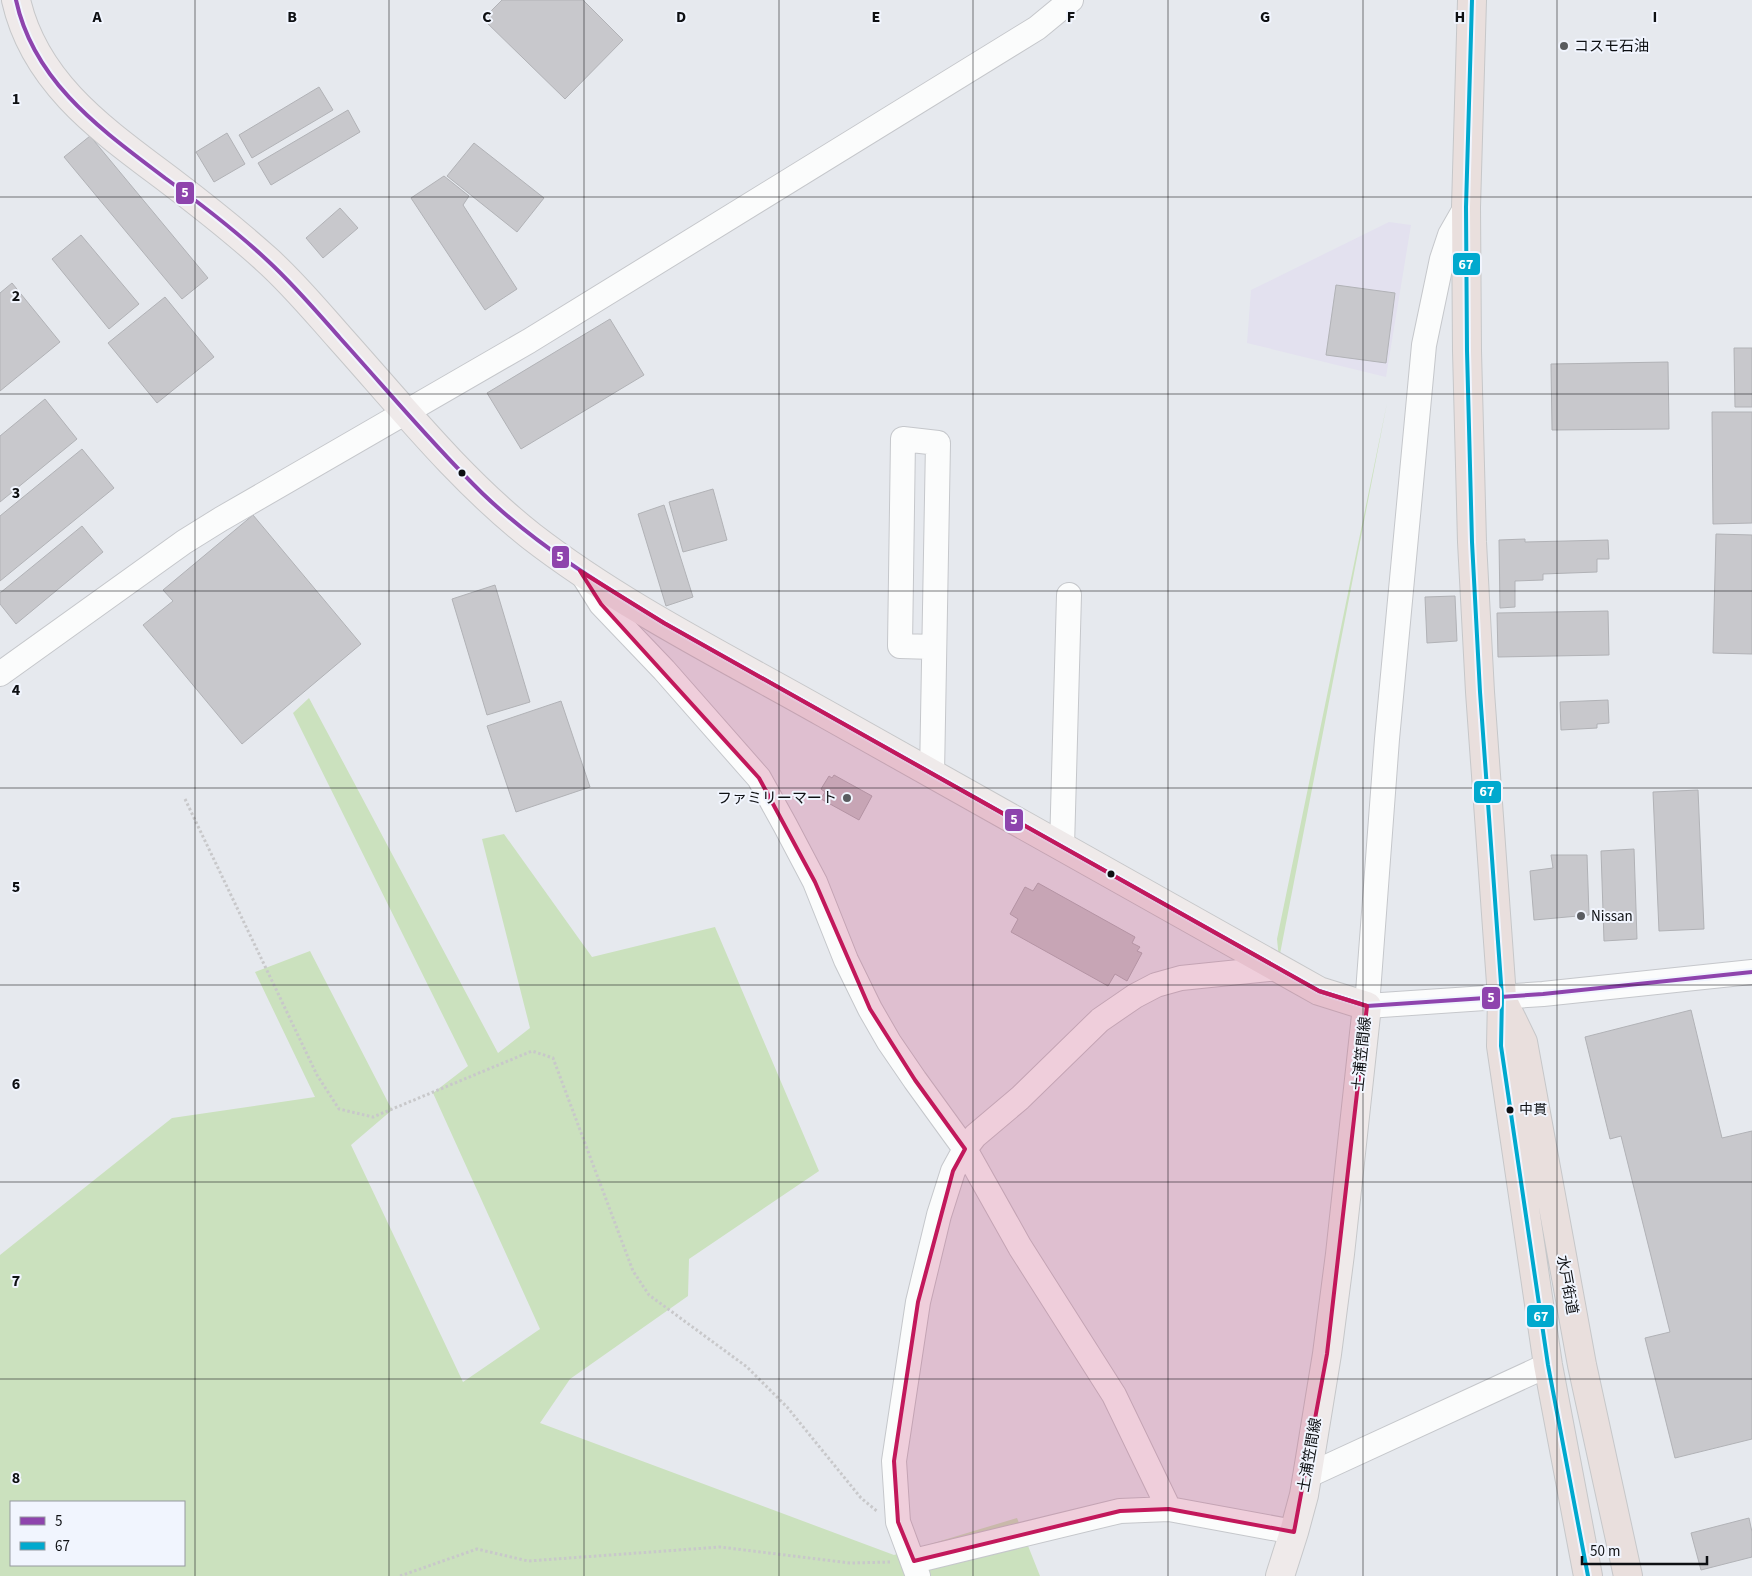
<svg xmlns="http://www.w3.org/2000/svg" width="1752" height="1576" font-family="'Source Sans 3','Noto Sans JP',sans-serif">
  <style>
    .commercial { fill: #e3e1ef }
    .green { fill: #cbe1be; fill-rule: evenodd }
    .building { fill: #c8c8cc; stroke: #b1b2b6 }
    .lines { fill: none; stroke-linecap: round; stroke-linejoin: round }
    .minor-casing { stroke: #c5c7cb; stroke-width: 26 }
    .major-casing { stroke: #c6c7c9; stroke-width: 30 }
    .highway-casing { stroke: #c6c7c9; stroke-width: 30 }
    .path { stroke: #c8c8ca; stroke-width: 3; stroke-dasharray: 2.5 2.5; stroke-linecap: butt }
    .minor { stroke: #fbfcfc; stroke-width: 24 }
    .major { stroke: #efeaea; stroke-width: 28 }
    .highway { stroke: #e9dfdd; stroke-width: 28 }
    .bus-1-casing { stroke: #f1f5fe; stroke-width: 8 }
    .bus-2-casing { stroke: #f1f5fe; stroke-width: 8 }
    .bus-1 { stroke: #8e44ad; stroke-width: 4 }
    .bus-2 { stroke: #00a9ce; stroke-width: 4 }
    .marked { fill: #c2185b; fill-opacity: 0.2; stroke: #c2185b; stroke-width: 4; stroke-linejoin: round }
    .grid { fill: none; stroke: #0e1013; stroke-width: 1; stroke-opacity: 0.55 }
    .poi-dot { fill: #5a5c60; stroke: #f1f5fe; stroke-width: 2 }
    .bus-dot { fill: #0e1013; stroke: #f1f5fe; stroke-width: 2 }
    .labels { text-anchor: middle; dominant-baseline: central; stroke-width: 4; stroke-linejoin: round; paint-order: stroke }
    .bus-label { font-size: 14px; fill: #0e1013; stroke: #f1f5fe; text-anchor: start }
    .poi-label { font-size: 15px; fill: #0e1013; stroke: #f1f5fe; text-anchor: start }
    .street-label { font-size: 15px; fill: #0e1013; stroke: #f1f5fe }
    .grid-label { font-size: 16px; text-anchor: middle; font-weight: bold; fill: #0e1013; stroke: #f1f5fe; stroke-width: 4; stroke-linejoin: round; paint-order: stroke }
    .line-badge { stroke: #f1f5fe; stroke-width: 2 }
    .badge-label { font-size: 14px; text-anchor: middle; font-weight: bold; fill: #fff }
  </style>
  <rect width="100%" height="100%" fill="#e6e9ee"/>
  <path class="commercial" d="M1389,222l22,3 -25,152 -139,-34 4,-53z"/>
  <path class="green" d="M1387,403l-108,556 -2,-20z
    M309,698l189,355 32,-25 -48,-189 22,-5 88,123 123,-30 104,244 -130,88 -1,37 -118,83 -30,44 354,132 123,-37 23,58h-1040v-321l172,-137 143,-21 -60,-125 55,-21 82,159 -41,35 112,237 77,-53 -107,-236 35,-27 -175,-353zM11,1502h173v63h-173z"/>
  <path class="building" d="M502,0h81l40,40 -58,59 -82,-80z
    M319,87l14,23 -81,48 -13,-23z
    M348,110l12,22 -89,53 -13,-22z
    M227,133l18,31 -31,18 -18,-30z
    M90,136l118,142 -26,21 -118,-142z
    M474,143l70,55 -27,34 -70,-56z
    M444,176l25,20 -6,9 54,84 -32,21 -74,-112z
    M340,208l18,20 -35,30 -17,-20z
    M81,235l58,69 -30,25 -57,-70z
    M12,283l48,59 -60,49v-98z
    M1336,285l59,8 -9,70 -60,-8z
    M165,297l49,60 -57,46 -49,-60z
    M610,319l34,56 -123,74 -34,-56z
    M1734,348h18v59h-17z
    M1668,362l1,67 -117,1 -1,-66z
    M45,399l32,40 -77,63v-66z
    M1712,412h40v111l-39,1z
    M82,449l32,39 -114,93v-65z
    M713,489l14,51 -44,12 -14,-50z
    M664,505l29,92 -27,9 -28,-92z
    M253,515l108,129 -119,100 -99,-119 30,-24 -10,-11z
    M82,526l21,26 -87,72 -16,-20v-11z
    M1716,534l36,1v119l-39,-1z
    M1525,539v3l83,-2 1,19h-12v13l-54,2v6l-28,1v26l-15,1 -1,-68z
    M495,585l35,117 -43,13 -35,-116z
    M1455,596l2,45 -30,2 -2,-46z
    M1608,611l1,44 -111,2 -1,-44z
    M1608,700l1,23 -12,1v4l-36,2 -1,-28z
    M561,701l29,86 -74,25 -29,-86z
    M834,775l38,21 -13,24 -38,-21 4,-7 -4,-3 8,-13 3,2z
    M1698,790l6,139 -45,2 -6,-139z
    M1634,849l3,90 -33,2 -3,-90z
    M1551,855h36l2,60 -55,5 -4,-49 23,-3z
    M1038,883l97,54 -3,6 8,4 -3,4 5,2 -15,28 -12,-7 -7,12 -97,-54 7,-13 -8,-5 15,-27 8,4z
    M1691,1010l31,128 30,-7v308l-77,19 -30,-120 25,-6 -49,-196 -11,3 -25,-102z
    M1749,1518l3,14v25l-51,13 -10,-37z"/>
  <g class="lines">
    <g class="minor-casing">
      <path id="minor" d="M1466,207l-16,28 -8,24 -18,86 -37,394 -20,267 176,-12 209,-22
        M581,572l20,32 63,66 95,108 26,47 30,57 31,78 24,49 19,33 26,38 50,69 55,98 94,148 55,114
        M0,674l184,-132 37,-23 308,-178 508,-313 34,-28
        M932,774l6,-331 -35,-4 -3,207 34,1
        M1062,847l7,-252
        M1307,1476l241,-111
        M914,1561l206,-50 49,-2 125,23
        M918,1576l-20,-54 -4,-61 24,-159 21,-87 14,-44 12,-22 10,-13 45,-38 80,-78 35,-24 21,-11 25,-7 97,-10"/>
    </g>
    <g class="major-casing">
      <path id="major" d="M16,0c19,84 88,131 153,180 33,25 66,51 97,79 27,24 50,52 74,79 61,68 119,141 191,198 89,69 196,122 293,177 165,93 330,185 495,278l48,15 -27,248 -13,100 -23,141 -10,37 -14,44"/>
    </g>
    <g class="highway-casing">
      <path id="highway" d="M1472,0l-6,207 1,144 5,191 8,150 22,305 -1,49 47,319 40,211
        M1505,1005l18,37 59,323 46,211"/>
    </g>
    <path class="path" d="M185,799l132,276 22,34 34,8 159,-66 21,7 80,213 16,24 98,72 40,40 74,91 17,14
      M400,1576l77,-27 51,12 192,-14 130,16 42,-1"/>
    <use href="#minor" class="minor"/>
    <use href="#major" class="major"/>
    <use href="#highway" class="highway"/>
    <g class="bus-1-casing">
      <path id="bus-1" d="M16,0c18,83 86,130 149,178 36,26 71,53 103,83 26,24 49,51 72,77 47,52 92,106 142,155 54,52 118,91 182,130l655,368 48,15 176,-12 209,-22"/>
    </g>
    <g class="bus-2-casing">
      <path id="bus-2" d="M1472,0l-6,207 1,144 5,191 8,150 22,305 -1,49 47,319 40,211"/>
    </g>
    <use href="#bus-1" class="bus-1"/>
    <use href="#bus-2" class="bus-2"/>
  </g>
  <path class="marked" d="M580,571l84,52 655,368 48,15 -40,348 -33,178 -125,-23 -49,2 -206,50 -16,-39 -4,-61 24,-159 35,-131 12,-22 -50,-69 -45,-71 -55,-127 -56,-104 -158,-174z"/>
  <path class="grid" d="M195,0v1576M389,0v1576M584,0v1576M779,0v1576M973,0v1576M1168,0v1576M1363,0v1576M1557,0v1576M0,197h1752M0,394h1752M0,591h1752M0,788h1752M0,985h1752M0,1182h1752M0,1379h1752"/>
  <g class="poi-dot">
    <circle cx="1564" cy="46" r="5"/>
    <circle cx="847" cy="798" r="5"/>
    <circle cx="1581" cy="916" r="5"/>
  </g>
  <g class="bus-dot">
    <circle cx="462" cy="473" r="4.5"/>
    <circle cx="1111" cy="874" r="4.5"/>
    <circle cx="1510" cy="1110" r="4.5"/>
  </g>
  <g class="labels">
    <g class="bus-label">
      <text x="1519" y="1110">中貫</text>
    </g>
    <g class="poi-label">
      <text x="1574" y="46">コスモ石油</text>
      <text x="837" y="798" text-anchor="end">ファミリーマート</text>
      <text x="1591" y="916">Nissan</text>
    </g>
    <g class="street-label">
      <text transform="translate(1362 1054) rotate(-84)">土浦笠間線</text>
      <text transform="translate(1567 1285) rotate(80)">水戸街道</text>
      <text transform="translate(1310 1455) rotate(-80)">土浦笠間線</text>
    </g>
  </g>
  <g class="grid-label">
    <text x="97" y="22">A</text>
    <text x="292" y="22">B</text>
    <text x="487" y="22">C</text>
    <text x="681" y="22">D</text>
    <text x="876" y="22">E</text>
    <text x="1071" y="22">F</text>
    <text x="1265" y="22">G</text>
    <text x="1460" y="22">H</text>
    <text x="1655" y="22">I</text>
    <text x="16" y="104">1</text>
    <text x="16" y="301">2</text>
    <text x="16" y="498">3</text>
    <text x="16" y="695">4</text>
    <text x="16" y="892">5</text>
    <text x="16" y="1089">6</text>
    <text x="16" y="1286">7</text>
    <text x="16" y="1483">8</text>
  </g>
  <g class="line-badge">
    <rect x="175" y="181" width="20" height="24" rx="5" fill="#8e44ad"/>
    <rect x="1452" y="252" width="29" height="24" rx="5" fill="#00a9ce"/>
    <rect x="551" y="545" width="19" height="24" rx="5" fill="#8e44ad"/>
    <rect x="1473" y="780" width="29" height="24" rx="5" fill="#00a9ce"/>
    <rect x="1004" y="808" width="20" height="24" rx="5" fill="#8e44ad"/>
    <rect x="1481" y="986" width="20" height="24" rx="5" fill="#8e44ad"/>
    <rect x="1526" y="1304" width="29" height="24" rx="5" fill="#00a9ce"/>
  </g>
  <g class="badge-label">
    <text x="185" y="197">5</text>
    <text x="1466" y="269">67</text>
    <text x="560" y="561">5</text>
    <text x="1487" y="796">67</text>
    <text x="1014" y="824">5</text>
    <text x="1491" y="1002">5</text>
    <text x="1541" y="1321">67</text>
  </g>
  <rect x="10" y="1501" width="175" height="65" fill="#f1f5fe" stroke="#9699a0"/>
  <rect x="20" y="1517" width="25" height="8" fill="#8e44ad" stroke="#9699a0"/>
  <text x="55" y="1526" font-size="15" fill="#0e1013">5</text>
  <rect x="20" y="1542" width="25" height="8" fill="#00a9ce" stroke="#9699a0"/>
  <text x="55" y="1551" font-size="15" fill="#0e1013">67</text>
  <path d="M1582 1556v8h125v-8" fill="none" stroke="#0e1013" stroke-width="2.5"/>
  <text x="1590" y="1556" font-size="15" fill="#0e1013" stroke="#f1f5fe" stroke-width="4" paint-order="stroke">50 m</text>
</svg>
